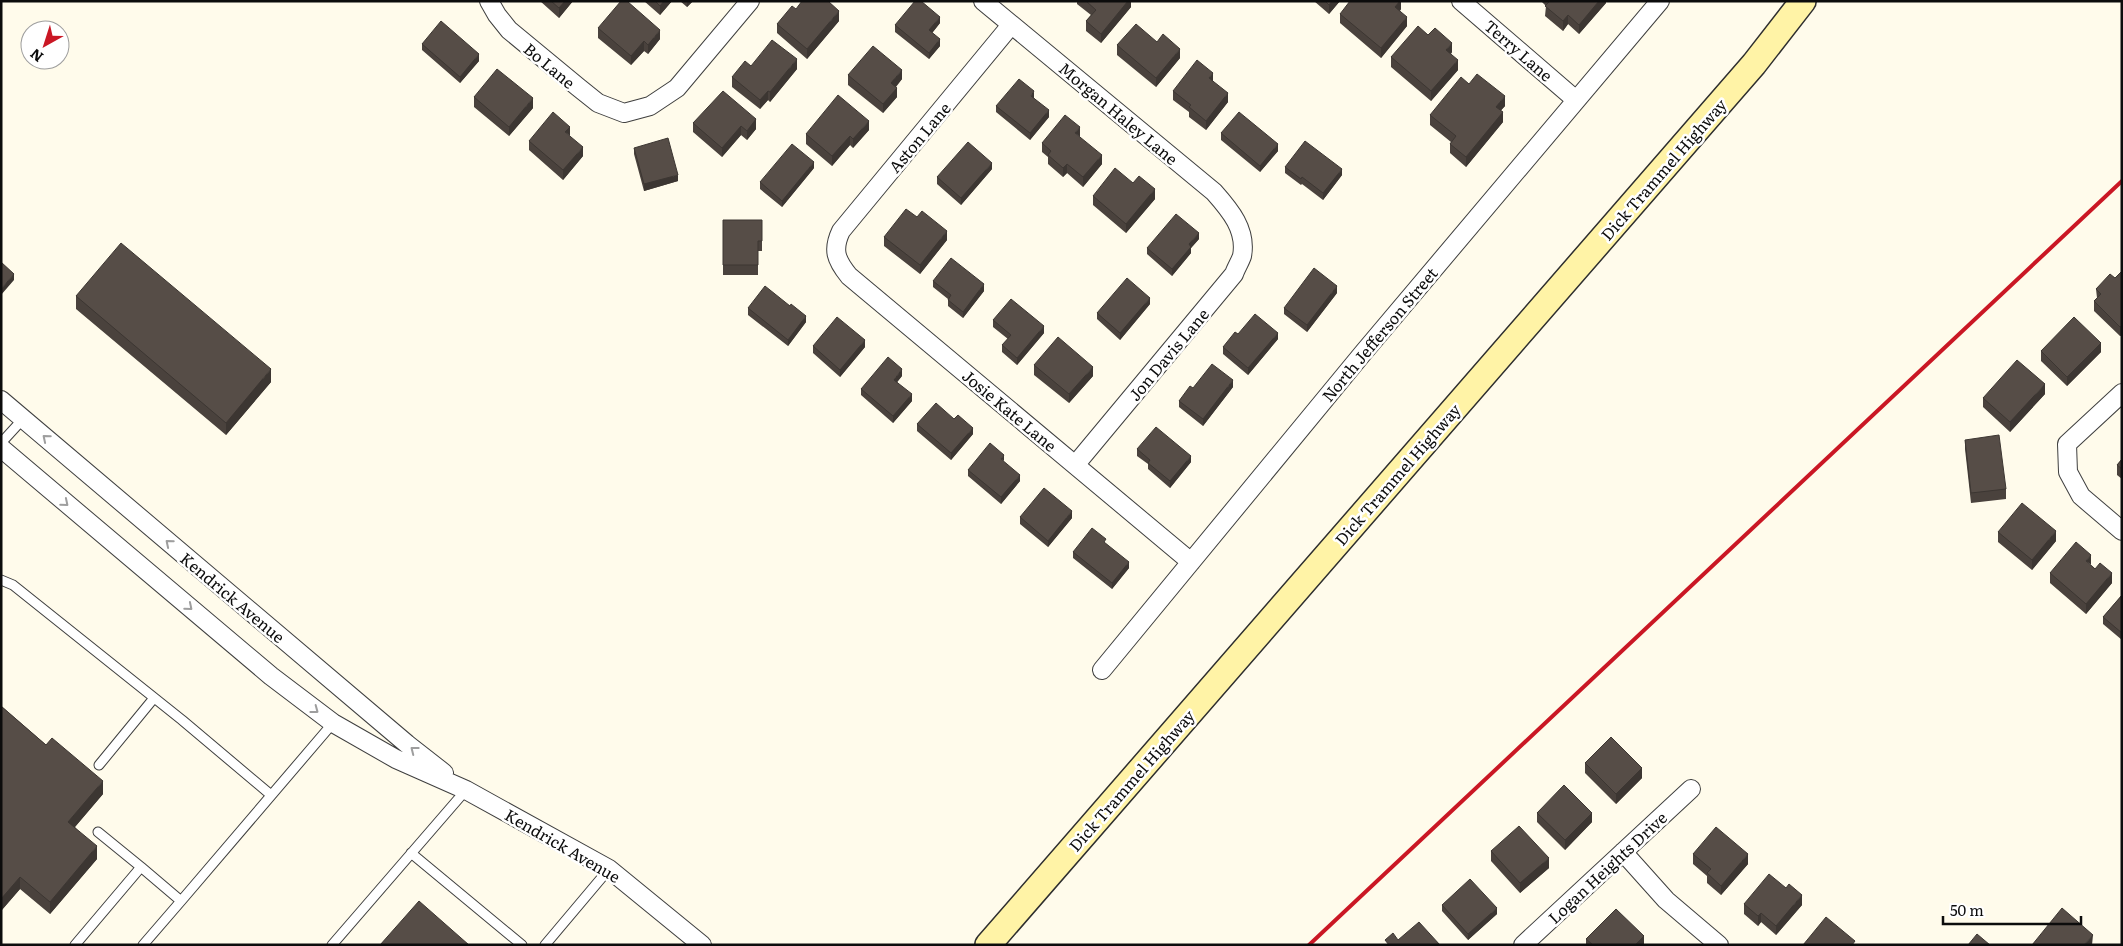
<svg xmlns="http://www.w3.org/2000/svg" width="2123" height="946" font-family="Literata,serif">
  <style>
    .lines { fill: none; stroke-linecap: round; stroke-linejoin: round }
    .service-casing { stroke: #3f3f3f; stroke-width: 11 }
    .minor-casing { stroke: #3f3f3f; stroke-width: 20 }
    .secondary-casing { stroke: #2e2e2e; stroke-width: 28 }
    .service { stroke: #fff; stroke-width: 9 }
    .minor { stroke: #fff; stroke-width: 18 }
    .secondary { stroke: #fff3a6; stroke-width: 25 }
    .rail { stroke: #ca1724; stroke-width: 4 }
    .wall { fill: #4a423d }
    .shaded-wall { fill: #3c3632 }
    .building { fill: #564d47; stroke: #3c3632 }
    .oneway { stroke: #9e9e9e }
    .labels { text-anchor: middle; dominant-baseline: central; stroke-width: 5; stroke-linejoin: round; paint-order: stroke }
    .street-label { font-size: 16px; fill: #0c0c0c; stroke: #fff }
  </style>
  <rect width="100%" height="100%" fill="#fffbeb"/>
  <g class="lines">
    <g class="service-casing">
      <path id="service" d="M1,443l22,-24
        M1,580l12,5 169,135 89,75
        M99,765l55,-67
        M98,832l43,35
        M411,853l111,92
        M181,901l152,-178
        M75,945l66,-78 40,34 -38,44
        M332,945l134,-155
        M545,945l64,-76"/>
    </g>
    <g class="minor-casing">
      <path id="minor" d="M489,1l8,14 12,15 69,57 20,16 26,10 26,-7 27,-18 73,-87
        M983,1l231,191c16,18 33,38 28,64 -2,6 -6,12 -8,18l-158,190
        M1461,1l115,99
        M1011,25l-170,206c-9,19 -5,29 8,45l342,286
        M2122,393l-55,51 1,28 13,24 41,35
        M1,400l406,344 37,29
        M1,448l270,228 62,47 63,36 70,31 143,79 93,76
        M1102,670l261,-317 297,-352
        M1623,852l43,48 53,45
        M1523,945l168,-156"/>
    </g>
    <g class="secondary-casing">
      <path id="secondary" d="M988,945l766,-881 49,-63"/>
    </g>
    <use href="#service" class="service"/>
    <use href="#minor" class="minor"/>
    <use href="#secondary" class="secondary"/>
    <path class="rail" d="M1309,945l813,-764"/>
  </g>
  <path class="wall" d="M540,1h33l-14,17z
    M644,1h28l-12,14z
    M680,1h13l-6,6z
    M1077,1h54v6l-30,36 -15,-12v-10l5,-6 -14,-11z
    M1314,1h26l-11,13z
    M1401,1v8l-1,2 7,15 -26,32 -41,-35v-9z
    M1541,1h65v2l-27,31 -11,-10 -5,7 -18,-15 1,-10z
    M839,21l-32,38 -30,-26v-9z
    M940,23l-8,10 8,13 -11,13 -34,-27v-7z
    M598,28l62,11 -12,15 -4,-3 -13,14 -33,-27z
    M1428,35l24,17 -1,2 7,16 -27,31 -40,-34v-10z
    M422,44l57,17 -19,22 -38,-33z
    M1117,45l63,13 -24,29 -39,-32z
    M751,66l46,3 -27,33 -2,-2 -8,9 -28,-22v-10z
    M848,75l54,4 -6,8 1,10 -14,16 -35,-28z
    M1213,81l15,21 -22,28 -17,-13v-5l-16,-12v-9z
    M1469,84l36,22 -4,4 2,12 -37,45 -16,-14v-9l1,-2 -21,-17v-10z
    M474,97l59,11 -24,28 -35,-29z
    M1034,98l15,19 -19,23 -34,-28v-6z
    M756,119v10l-9,11 -6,-5 -19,22 -29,-25v-9z
    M869,130l-16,18 -3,-3 -18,21 -26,-22v-10z
    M1221,133l57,18 -18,21 -39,-32z
    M1080,137l22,27 -19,23 -16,-14 -4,4 -15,-13v-7l-6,-5v-9z
    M529,141l54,15 -20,24 -34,-30z
    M634,148l44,33 -34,10 -10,-37z
    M1285,167l57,8 -19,25 -21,-16 -1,1 -16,-12z
    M814,168l-32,39 -22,-18v-7z
    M992,169l-31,36 -24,-21v-7z
    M1133,183l22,16 -29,34 -33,-28v-9z
    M723,220h39v31h-4v24h-35z
    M884,237l63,3 -27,34 -36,-28z
    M1199,239l-8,9v5l-19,23 -25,-22v-6z
    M2122,271v64l-2,1 -26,-25v-10l3,-3 -1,-9 19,-11z
    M933,281l51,10 -21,27 -15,-12v-7l-15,-12z
    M1337,293l-30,39 -23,-18v-6z
    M76,296l195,86 -45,53 -150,-126z
    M1150,304l-30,36 -23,-21v-6z
    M748,308l58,14 -18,24 -40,-31z
    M993,320l51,13 -27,32 -15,-13v-7l6,-6 -15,-12z
    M1238,334l40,5 -30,36 -25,-21v-7z
    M813,346l52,1 -25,30 -27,-24z
    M2041,351l60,1 -34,34 -26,-25z
    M1034,365l59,11 -24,27 -35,-28z
    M902,376l-5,6 15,19 -19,22 -32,-28v-6z
    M1233,387l-30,39 -24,-19v-6l14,-13z
    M2045,394l-35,38 -27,-25v-9z
    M917,424l56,10 -22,26 -34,-29z
    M1965,440l41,49v10l-35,4 -6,-54z
    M1137,449l54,13 -21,26 -22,-19v-5l-11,-8z
    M2122,459v20l-5,-4v-10z
    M968,470l52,11 -19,23 -33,-28z
    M1020,517l52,1 -24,29 -28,-23z
    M1998,532l58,9 -24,29 -34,-28z
    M1106,544l23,24 -17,21 -39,-31v-6z
    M2091,565l21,18 -26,31 -36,-31v-10z
    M2122,595v45l-19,-16v-7z
    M1,706l102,88 -28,33 22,32 -47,55 -30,-25 -19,22z
    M1585,763l57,15 -26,26 -31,-31z
    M1537,813l55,9 -27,28 -28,-28z
    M1491,851l58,17 -29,25 -29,-32z
    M1693,854l55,10 -27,31 -14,-12v-7l-14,-12z
    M1744,904l58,1 -26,30 -15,-13 -3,4 -14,-12z
    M1442,905l55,9 -29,26 -26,-29z
    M1586,939l58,6h-58z"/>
  <path class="shaded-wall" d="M565,1h8l-14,17v-10z
    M664,1h8l-12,14v-9z
    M687,1h6l-6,6z
    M1128,1h3v6l-30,36v-9z
    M1332,1h8l-11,13v-9z
    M1400,1h1v8l-6,7v-9z
    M1599,1h7v2l-27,31v-9z
    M839,11v10l-32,38v-10z
    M1568,15v9l-5,7v-10z
    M940,17v6l-11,14v-7z
    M1407,17v9l-26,32v-10z
    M660,30v9l-12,15v-9z
    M940,39v7l-11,13v-6z
    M644,41v10l-13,14v-9z
    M1452,43v9l-6,7v-9z
    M1180,49v9l-24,29v-9z
    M479,54v7l-19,22v-6z
    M797,59v10l-27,33v-10z
    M1458,60v10l-27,31v-10z
    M902,70v9l-11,13v-9z
    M1213,73v10l-4,-5z
    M897,88v9l-14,16v-9z
    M768,91v9l-8,9v-9z
    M1034,91v7l-3,4v-6z
    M1228,93v9l-22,28v-9z
    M1505,96v10l-9,10v-9z
    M533,98v10l-24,28v-9z
    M1049,110v7l-19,23v-7z
    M1503,112v10l-37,45v-10z
    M756,119v10l-9,11v-9z
    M869,121v9l-16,18v-9z
    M741,126v9l-19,22v-9z
    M570,127v9l-5,-4z
    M1080,127v10l-5,-4z
    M850,136v9l-18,21v-10z
    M1278,144v7l-18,21v-6z
    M583,147v9l-20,24v-10z
    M1102,155v9l-19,23v-10z
    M814,162v6l-32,39v-6z
    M992,163v6l-31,36v-7z
    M1067,164v9l-4,4v-9z
    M1342,169v6l-19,25v-7z
    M678,175v6l-34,10v-7z
    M1155,189v10l-29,34v-9z
    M947,231v9l-27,34v-9z
    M1199,233v6l-8,9v5l-19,23v-7l17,-25z
    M14,274v6l-13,15v-6z
    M984,284v7l-21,27v-6z
    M1337,286v7l-30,39v-7z
    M1150,298v6l-30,36v-7z
    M806,316v6l-18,24v-6z
    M2122,325v10l-2,1v-9z
    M1044,326v7l-27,32v-7z
    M1278,333v6l-30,36v-7z
    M865,340v7l-25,30v-7z
    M2101,343v9l-34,34v-9z
    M1093,367v9l-24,27v-9z
    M271,369v13l-45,53v-12z
    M902,369v7l-8,10v-6z
    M1233,380v7l-30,39v-7z
    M2045,384v10l-35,38v-10z
    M912,394v7l-19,22v-7z
    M973,428v6l-22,26v-7z
    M1004,455v6l-3,-2z
    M1191,456v6l-21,26v-7z
    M1020,475v6l-19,23v-7z
    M1072,511v7l-24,29v-6z
    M2056,531v10l-24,29v-10z
    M2091,555v10l-5,-4z
    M1129,562v6l-17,21v-6z
    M2112,573v10l-26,31v-10z
    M1642,768v10l-26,26v-10z
    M103,781v13l-35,41v-13z
    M1592,813v9l-27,28v-10z
    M97,846v13l-47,55v-12z
    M1748,854v10l-27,31v-9z
    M1549,858v10l-29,25v-10z
    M20,877v12l-19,22v-12z
    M1802,895v10l-26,30v-9z
    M1497,908v6l-29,26v-6z
    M1761,913v9l-3,4v-10z
    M2093,935l-1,10h-8z
    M1644,936v9h-9z"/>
  <path class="building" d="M551,1h14l-6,7z
    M621,1h6l33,29 -12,15 -4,-4 -13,15 -33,-28z
    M655,1h9l-4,5z
    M802,1h26l11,10 -32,38 -30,-25 15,-18 4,3z
    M915,1h6l19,16 -11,13 11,9 -11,14 -34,-28z
    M1086,1h42l-27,33 -15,-13 10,-11z
    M1325,1h7l-3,4z
    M1350,1h50l-5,6 12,10 -26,31 -41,-34z
    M1550,1h49l-20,24 -11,-10 -5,6 -18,-15z
    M441,21l38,33 -19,23 -38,-33z
    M1136,24l21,18 6,-8 17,15 -24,29 -39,-33z
    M1418,26l10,9 7,-7 17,15 -6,7 12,10 -27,31 -40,-34z
    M772,40l25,19 -27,33 -2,-1 -8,9 -28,-23 13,-16 6,5z
    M873,46l29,24 -11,13 6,5 -14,16 -35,-29z
    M1197,60l16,13 -4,5 19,15 -22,28 -17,-14 2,-2 -18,-14z
    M497,69l36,29 -24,29 -35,-30z
    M1477,74l28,22 -9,11 7,5 -37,45 -16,-13 6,-8 -26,-21 31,-38 8,7z
    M1019,79l15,12 -3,5 18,14 -19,23 -34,-27z
    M723,91l33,28 -9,12 -6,-5 -19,22 -29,-25z
    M838,95l31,26 -16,18 -3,-3 -18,20 -26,-22z
    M553,112l17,15 -5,5 18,15 -20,23 -34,-29z
    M1239,112l39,32 -18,22 -39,-33z
    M1065,115l15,12 -5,6 27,22 -19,22 -16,-13 -4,4 -15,-13 3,-4 -9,-8z
    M668,138l10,37 -34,9 -10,-36z
    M1305,141l37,28 -19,24 -21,-16 -1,2 -16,-12z
    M968,142l24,21 -31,35 -24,-21z
    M792,144l22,18 -32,39 -22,-19z
    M1115,168l18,15 6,-7 16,13 -29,35 -33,-28z
    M906,209l11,8 5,-6 25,20 -27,34 -36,-28z
    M1176,214l23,19 -10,11 2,3 -19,22 -25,-21z
    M723,220h39v21h-4v24h-35z
    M121,243l150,126 -45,54 -150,-127z
    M951,258l33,26 -21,28 -15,-12 3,-5 -18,-14z
    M1,262l13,12 -13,15z
    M1314,268l23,18 -30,39 -23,-17z
    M2122,271v54l-2,2 -26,-26 7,-7 -5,-5 14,-15 5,4z
    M1127,278l23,20 -30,35 -23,-20z
    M765,286l25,20 1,-2 15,12 -18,24 -40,-32z
    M1011,299l33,27 -27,32 -15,-13 9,-10 -18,-15z
    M1255,314l23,19 -30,35 -25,-21 12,-15 3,2z
    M837,317l28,23 -25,30 -27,-24z
    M2074,317l27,26 -34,34 -26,-26z
    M1058,337l35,30 -24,27 -35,-29z
    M888,357l14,12 -8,11 18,14 -19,22 -32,-27z
    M2017,360l28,24 -35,38 -27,-24z
    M1212,364l21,16 -30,39 -24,-18 11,-15 3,2z
    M936,403l18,16 4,-4 15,13 -22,25 -34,-29z
    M1156,427l35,29 -21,25 -22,-18 2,-3 -13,-11z
    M1999,435l7,54 -35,4 -6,-53z
    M990,443l14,12 -3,4 19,16 -19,22 -33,-27z
    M2122,459v10l-5,-4z
    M1044,488l28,23 -24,30 -28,-24z
    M2022,503l34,28 -24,29 -34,-28z
    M1092,528l14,11 -2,3 25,20 -17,21 -39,-31z
    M2076,542l15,13 -5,6 9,8 5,-6 12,10 -26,31 -36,-31z
    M2122,595v38l-19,-16z
    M1,706l45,39 6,-7 51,43 -35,41 29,24 -47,56 -30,-25 -19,22z
    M1611,737l31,31 -26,26 -31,-31z
    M1564,785l28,28 -27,27 -28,-27z
    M1519,826l30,32 -29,25 -29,-32z
    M1716,827l32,27 -27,32 -14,-13 4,-4 -18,-15z
    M1769,874l17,14 3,-4 13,11 -26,31 -15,-13 -3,3 -14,-12z
    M1470,879l27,29 -29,26 -26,-29z
    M419,901l50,44h-89z
    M2062,908l31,27 -9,10h-52z
    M1616,909l28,27 -9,9h-42l-7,-6z
    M1826,917l29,24 -3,4h-49z
    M1419,922l21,23h-51l-4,-5 8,-7 5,7z
    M1977,934l13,11h-22z"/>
  <defs><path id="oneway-chevron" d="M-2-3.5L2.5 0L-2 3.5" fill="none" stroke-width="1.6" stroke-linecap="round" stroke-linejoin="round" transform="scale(1.25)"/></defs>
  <g class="oneway">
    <use href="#oneway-chevron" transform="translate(46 438) rotate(-140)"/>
    <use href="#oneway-chevron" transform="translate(65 503) rotate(40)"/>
    <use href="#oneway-chevron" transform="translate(169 543) rotate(-140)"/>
    <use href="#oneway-chevron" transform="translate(189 607) rotate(40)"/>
    <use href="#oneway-chevron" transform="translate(315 710) rotate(37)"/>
    <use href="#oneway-chevron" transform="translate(414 750) rotate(-142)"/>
  </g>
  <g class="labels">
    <g class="street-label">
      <text transform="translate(1519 50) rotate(41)">Terry Lane</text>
      <text transform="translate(550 65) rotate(40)">Bo Lane</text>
      <text transform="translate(1119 113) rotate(40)">Morgan Haley Lane</text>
      <text transform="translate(919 137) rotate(-50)">Aston Lane</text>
      <text transform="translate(1663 169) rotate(-49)">Dick Trammel Highway</text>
      <text transform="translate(1379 334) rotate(-50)">North Jefferson Street</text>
      <text transform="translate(1168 354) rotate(-50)">Jon Davis Lane</text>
      <text transform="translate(1010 410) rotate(40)">Josie Kate Lane</text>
      <text transform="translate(1397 474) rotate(-49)">Dick Trammel Highway</text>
      <text transform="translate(233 597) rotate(40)">Kendrick Avenue</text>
      <text transform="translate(1131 780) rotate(-49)">Dick Trammel Highway</text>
      <text transform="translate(563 845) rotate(30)">Kendrick Avenue</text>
      <text transform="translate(1607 867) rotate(-43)">Logan Heights Drive</text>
    </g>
  </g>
  <rect width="2123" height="946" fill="none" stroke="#0c0c0c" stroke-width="5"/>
  <g transform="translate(45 45) rotate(219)"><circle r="24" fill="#ffffff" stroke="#9e9e9e"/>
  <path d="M0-4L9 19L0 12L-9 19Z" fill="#ca1724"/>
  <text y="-8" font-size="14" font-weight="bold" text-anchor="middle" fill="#0c0c0c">N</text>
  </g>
  <path d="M1943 916v8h138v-8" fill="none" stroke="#0c0c0c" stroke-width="2.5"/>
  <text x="1950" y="916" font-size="15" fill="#0c0c0c" stroke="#ffffff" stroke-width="4" paint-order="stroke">50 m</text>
</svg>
